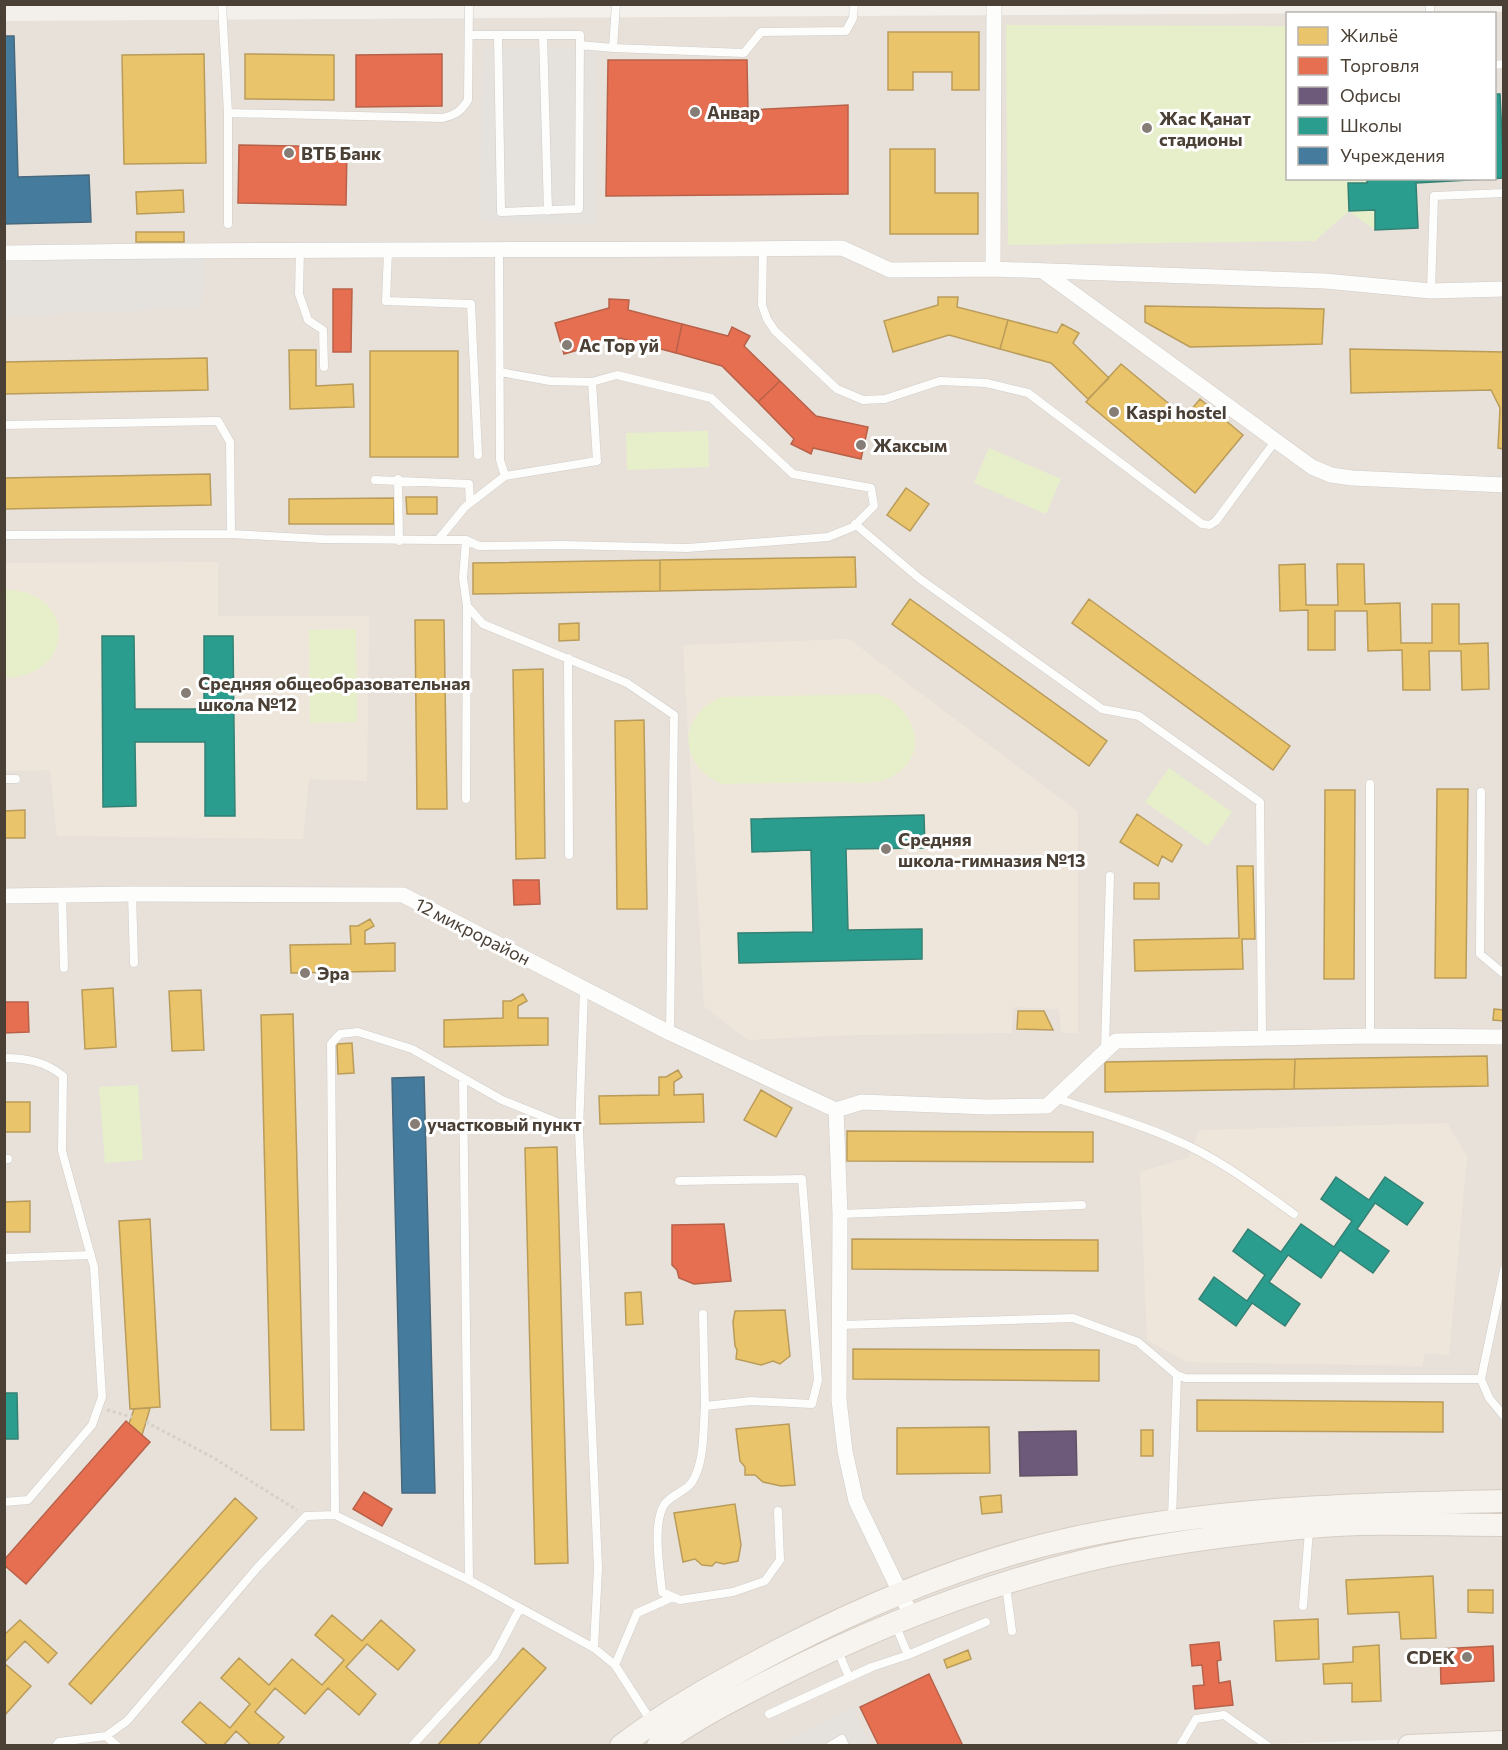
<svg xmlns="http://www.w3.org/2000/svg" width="1508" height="1750" font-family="Commissioner,sans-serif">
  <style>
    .residential { fill: #e8e1d9; fill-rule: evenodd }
    .education { fill: #efe6db }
    .green { fill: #e6efca }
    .parking { fill: #e5e1dd }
    .homes { fill: #e9c46a; stroke: #ba9c5a; stroke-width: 1.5 }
    .shops { fill: #e76f51; stroke: #b86149; stroke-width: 1.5 }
    .offices { fill: #6d597a; stroke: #635266; stroke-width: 1.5 }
    .schools { fill: #2a9d8f; stroke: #348174; stroke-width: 1.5 }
    .public { fill: #457b9d; stroke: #47697e; stroke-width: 1.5 }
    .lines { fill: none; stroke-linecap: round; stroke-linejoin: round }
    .service-casing { stroke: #d0ccc8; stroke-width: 9 }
    .minor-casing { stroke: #d0ccc8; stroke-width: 16 }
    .secondary-casing { stroke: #d5cdc3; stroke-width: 24 }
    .path { stroke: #d3d0cb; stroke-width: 3; stroke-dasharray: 3 3; stroke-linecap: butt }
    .service { stroke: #fdfdfc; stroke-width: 8 }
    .minor { stroke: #fdfdfc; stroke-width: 15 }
    .secondary { stroke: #f7f4f0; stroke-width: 22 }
    .poi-dot { fill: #867e76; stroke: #fff; stroke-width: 2 }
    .labels { text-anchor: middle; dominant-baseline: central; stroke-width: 6; stroke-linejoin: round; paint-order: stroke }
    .poi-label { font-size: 18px; font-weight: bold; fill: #4b4036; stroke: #fff; text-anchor: start }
    .street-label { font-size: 18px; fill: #4b4036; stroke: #fff }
  </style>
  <rect width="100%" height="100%" fill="#f3f0ec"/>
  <path class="residential" d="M1503,12v1724l-292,10 -1206,-1 -1,-1724zM1288,14h206v164h-206z"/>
  <path class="education" d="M218,562v54h151l-2,165 -58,-2 -6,60 -246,-3 -7,-66 -45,1 -1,-208z
    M849,639l229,173v221h-17l-2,-24 -46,-2 -1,26 -156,2 -108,5 -44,-34 -21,-361z
    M1447,1123l20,33 -18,199 -24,-2 -3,13 -235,-4 -40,-22 -7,-168 49,-15 10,-27z"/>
  <path class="green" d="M1006,25l281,1 1,152h206l1,-84h5l3,84 -87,5 2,45 -43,2 -26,-19 -34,30 -307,4z
    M708,431l1,36 -82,3 -1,-37z
    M989,448l72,31 -15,35 -72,-31z
    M5,590c71,-1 73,86 0,88z
    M356,629l1,93 -47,1 -1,-93z
    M878,694c38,13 54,62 13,83 -16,9 -40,5 -59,5 -36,1 -73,1 -110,2 -44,-19 -45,-67 -1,-87z
    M1169,768l63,44 -24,34 -63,-44z
    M138,1085l5,75 -38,3 -6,-76z"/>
  <path class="parking" d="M482,47l114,1 -1,175 -114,-1z
    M4,259h200l-3,49 -196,8z
    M852,1707l18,38 -96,1z"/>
  <path class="homes" d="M888,32h91v58h-27v-18h-39v18h-25z
    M204,54l2,109 -82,1 -2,-109z
    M245,54l89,1v45l-89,-1z
    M890,149h45v44h43v41h-88z
    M183,190l1,22 -47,2 -1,-22z
    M136,232h48v10h-48z
    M938,297h20l-1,10 51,13 -8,29 -51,-14 -56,17 -9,-31 54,-16z
    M1145,306l179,3 -2,35 -132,3 -45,-25z
    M1008,320l49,13 5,-9 17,9 -6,10 36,35 -21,21 -37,-36 -51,-14z
    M1350,349l154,3v97l-6,-1 2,-40 -9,-18 -140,3z
    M289,350h27v36l37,-2 1,23 -64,2z
    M370,351h88v106h-88z
    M207,358l1,32 -204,4v-32z
    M1121,364l64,53 15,-18 43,36 -48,58 -109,-91z
    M210,474l1,31 -207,4v-31z
    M906,488l23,16 -19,27 -23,-16z
    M406,497h31v17h-30z
    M394,498v26h-105v-25z
    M855,557l1,30 -196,4v-31z
    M660,560v31l-187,3v-31z
    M1305,564l1,41h32l-1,-41h27l1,40 35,-1 1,40h31v-39h27v40l29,-1 1,46 -27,1 -1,-39h-32l1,39h-27l-1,-40 -34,1 -1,-40h-32v39h-27v-40l-28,1 -1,-46z
    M910,599l197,142 -18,25 -197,-142z
    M1089,599l201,147 -17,24 -201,-147z
    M415,620h29l3,189h-30z
    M579,623v17l-20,1v-17z
    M543,669l2,189 -29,1 -3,-189z
    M644,720l3,189h-30l-2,-188z
    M1437,789h31l-2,189h-31z
    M1325,790h30l-1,189h-30z
    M25,810v28h-21v-27z
    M1137,814l45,31 -10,17 -10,-6 -4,10 -38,-24z
    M1237,866h16l2,73h-13l1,30 -108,2 -1,-31 105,-2z
    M1134,883h25v16h-25z
    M370,919l4,7 -9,5v13l30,-1v28l-104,2 -1,-28 61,-1 -1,-18h8z
    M113,988l3,59 -31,2 -3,-59z
    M201,990l3,60 -32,1 -3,-60z
    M523,994l4,7 -9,5v12h30v27l-104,2v-27l59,-2v-17h8z
    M1494,1009l10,1v11l-11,-1z
    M1018,1011h26l9,19 -36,-1z
    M293,1014l11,416h-33l-10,-415z
    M352,1043l2,30 -16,1 -1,-30z
    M1487,1056l1,30 -194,3 1,-30z
    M1295,1059l-1,30 -189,3v-30z
    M678,1070l4,7 -8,5v13l29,-1 1,28 -104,2 -1,-28 60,-1v-18h7z
    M761,1090l31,18 -16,29 -32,-17z
    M4,1102h26v30h-26z
    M847,1131l246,1v30l-246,-1z
    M557,1147l11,416 -33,1 -10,-416z
    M30,1201v31h-26v-30z
    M150,1219l10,188 -30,2 -11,-188z
    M852,1239l246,1v31l-246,-2z
    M641,1292l2,32 -17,1 -1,-32z
    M785,1310l5,46 -10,8 -7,-3 -12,4 -25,-6 1,-9 -2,-4 -2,-24 2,-11z
    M853,1349l246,1v31l-246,-2z
    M1197,1400l246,2v30l-246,-1z
    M150,1408l-4,14 -4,13 -13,-11 5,-15z
    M789,1424l6,61 -14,1 -18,-4 -8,-7h-10v-8l-5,-6 -4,-32z
    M989,1427l1,46 -93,1v-46z
    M1141,1430h12v26h-12z
    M1001,1495l1,17 -20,2 -2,-17z
    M235,1498l22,20 -166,186 -22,-20z
    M735,1504l6,41 -3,16 -14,3 -8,-2 -4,4 -10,-1 -7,-6 -12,3 -9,-49z
    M1433,1576l3,62 -35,1 -2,-27 -51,2 -2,-34z
    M1468,1590h25v23l-25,-1z
    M332,1615l30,26 19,-21 34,30 -17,20 -31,-26 -21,23 30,27 -17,21 -31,-27 -23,26 -30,-26 -20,24 29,25 -8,9h-24l-16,-15 -13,15h-14l-27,-24 18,-20 30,26 20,-24 -29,-26 18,-20 30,27 23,-26 30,26 22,-25 -29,-25z
    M1318,1619l1,40 -43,2 -2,-40z
    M20,1620l37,33 -9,10 -23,-22 -21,22v-28z
    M1379,1645l2,56 -29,1v-19l-28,1 -1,-20 30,-2v-15z
    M523,1648l23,20 -69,78h-40z
    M968,1650l3,9 -24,9 -3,-8z
    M4,1663l27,23 -27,30z"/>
  <path class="shops" d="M442,54v52l-86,1v-52z
    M608,60h139l1,50 100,-5v89l-242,2z
    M239,145l108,2 -1,58 -108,-2z
    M333,289h19l-1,63h-18z
    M609,299l20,1 -1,10 54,14 -6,29 -56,-15 -56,16 -9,-31 54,-15z
    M682,324l46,12 4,-9 18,9 -6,10 36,35 -22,21 -36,-36 -46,-13z
    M780,381l36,35 52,11 -7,32 -48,-11 -2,6 -20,-10 3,-5 -36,-37z
    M513,880h26l1,24 -26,1z
    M4,1002h24l1,30 -25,1z
    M724,1224l7,57 -37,3 -15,-6 -2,-8 -5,-5v-40z
    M126,1421l24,21 -124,142 -22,-19v-5z
    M364,1492l28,17 -10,17 -29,-17z
    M1219,1642l2,18 -4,1 2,22 11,-2 3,24 -38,4 -2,-23 11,-1 -2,-20 -10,1 -2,-21z
    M1493,1646l1,35 -53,3 -1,-35z
    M929,1674l34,72h-84l-19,-39z"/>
  <path class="offices" d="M1076,1431l1,44 -57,1 -1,-44z"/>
  <path class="schools" d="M1494,94h6l4,84 -88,5 2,45 -43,2v-20l-26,1 -1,-28h19v-5h127z
    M102,636h32l1,73h69v-73h29l2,180h-30v-74h-70l1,64 -33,1z
    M924,815l1,33 -79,1 2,81 74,-1v30l-183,4 -1,-30 75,-1 -2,-82 -59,2 -1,-33z
    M1336,1177l33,23 16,-23 38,26 -16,22 -32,-22 -18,26 32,22 -16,22 -33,-23 -19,28 -33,-23 -19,27 31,22 -15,22 -33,-23 -16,23 -37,-27 15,-22 33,24 18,-26 -32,-24 15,-22 33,23 20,-28 33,23 18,-26 -31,-22z
    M4,1393h13l1,46h-14z"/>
  <path class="public" d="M4,36h10l4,141 71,-2 2,47 -87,2z
    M424,1077l11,416h-33l-10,-415z"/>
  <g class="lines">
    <g class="service-casing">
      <path id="service" d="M222,4l6,109v111
        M616,4l-3,44 131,5 17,-21 85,-1 7,-13 1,-14
        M1430,4v10
        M471,35h109l-1,174 -78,3 -3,-176
        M543,35l5,176
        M580,45l33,3
        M1494,65l10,-1
        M228,113l214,5c14,-3 19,-7 26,-18l1,-96
        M300,249l-1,45 9,26 15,10 1,37
        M763,249l-1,56 5,14 8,12 62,58 26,11 22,-1 55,-18 46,2 42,10 174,131 8,1 6,-4 60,-81
        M388,251l-2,50 85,3 7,151
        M1431,291l3,-95 70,-3
        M4,425l214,-4 12,21 1,92 -227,1
        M505,476l92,-15 -5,-79
        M398,479l1,62
        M375,480l94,4 1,19
        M855,524l65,55 182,130 37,7 121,86 2,237
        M231,534l91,5 116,1 27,-33 40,-31 -5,-16 -1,-210
        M438,540h28l13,6 84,-1 124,3 141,-11 25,-10 21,-21 -3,-18 -78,-14 -82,-76 -94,-23 -25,7 -42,-1 -50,-9
        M466,540l-3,38 4,28 16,18 144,59 47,32 -4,318
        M568,658l1,197
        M4,779h12
        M1370,784v252
        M1481,792l-1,162 24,20
        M466,799l1,-193
        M62,894l2,74
        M132,894l2,69
        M1105,1048l5,-172
        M4,1058c23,0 42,4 59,18l-1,75 32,116 8,130 -10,28 -64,75 -24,2
        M463,1078l6,502
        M1055,1098c39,13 80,24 118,41 44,18 82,47 121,75
        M579,1131l5,-142
        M4,1159h4
        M679,1181l123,-2 16,201 -6,24 -61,-3 -46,5 -2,-92
        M840,1214l242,-9
        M4,1258l87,-3
        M1504,1270l-23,109 8,19 15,18
        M840,1325l233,-7 65,24 39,33 -5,143
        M1177,1375l8,3 296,1
        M705,1406c-2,23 0,56 -13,76 -6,10 -21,12 -28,23 -12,20 -4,65 -2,87l18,8 53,-8 32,-11 15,-21 -2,-49
        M335,1515l-4,-471 9,-10 18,-2 54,17 90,51 77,31 19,437 -4,80
        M1006,1586l6,45
        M1303,1606l6,-75
        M895,1624l13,31
        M838,1651l11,26
        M615,1665l22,-52 36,-16
        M769,1714l103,-47 36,-12 78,-33
        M106,1736l11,10
        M56,1746l3,-4 47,-6 21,-15 130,-153 49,-52 29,-1 134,65 125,68 21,17 36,56
        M412,1746l82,-89 26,-49
        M830,1746l12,-7 3,7
        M1180,1746l16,-27 28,-4 44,31"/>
    </g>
    <g class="minor-casing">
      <path id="minor" d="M994,4l-1,265 332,12 106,10 73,-2
        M4,253c280,-5 559,-2 838,-5l48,22 103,-1
        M1044,272l268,195 19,8 21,3 152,7
        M4,896l128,-2 271,1 267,138 166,77
        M836,1110l26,-8 125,5 60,-1 69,-65 254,-5 134,1
        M836,1110l4,104 -1,186 6,51 11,50 56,116"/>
    </g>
    <g class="secondary-casing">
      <path id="secondary" d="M621,1746c50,-39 105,-68 160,-97 93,-48 191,-89 293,-111 142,-31 286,-34 430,-37
        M658,1746c36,-27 78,-48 117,-68 96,-49 200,-90 305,-116 74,-18 153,-28 229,-35 64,-6 130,-2 195,-2
        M1409,1746l95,-4"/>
    </g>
    <path class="path" d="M107,1410l25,7
      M146,1422l66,35 85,53"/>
    <use href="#service" class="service"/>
    <use href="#minor" class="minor"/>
    <use href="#secondary" class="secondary"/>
  </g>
  <g class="poi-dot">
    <circle cx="695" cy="112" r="6"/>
    <circle cx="1147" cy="128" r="6"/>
    <circle cx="289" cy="153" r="6"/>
    <circle cx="567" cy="345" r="6"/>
    <circle cx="1114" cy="412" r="6"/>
    <circle cx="861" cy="445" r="6"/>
    <circle cx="186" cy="693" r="6"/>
    <circle cx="886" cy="849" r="6"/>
    <circle cx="305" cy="973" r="6"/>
    <circle cx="415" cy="1124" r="6"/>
    <circle cx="1467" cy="1657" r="6"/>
  </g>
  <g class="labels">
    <g class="poi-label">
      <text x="707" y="112">Анвар</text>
      <text x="1159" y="118">Жас Қанат<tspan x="1159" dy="21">стадионы</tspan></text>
      <text x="301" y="153">ВТБ Банк</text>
      <text x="579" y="345">Ас Тор уй</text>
      <text x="1126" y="412">Kaspi hostel</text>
      <text x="873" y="445">Жаксым</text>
      <text x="198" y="683">Средняя общеобразовательная<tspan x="198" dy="21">школа №12</tspan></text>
      <text x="898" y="839">Средняя<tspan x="898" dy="21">школа-гимназия №13</tspan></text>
      <text x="317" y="973">Эра</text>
      <text x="427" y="1124">участковый пункт</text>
      <text x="1455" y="1657" text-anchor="end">CDEK</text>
    </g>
    <g class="street-label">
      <text transform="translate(473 931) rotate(27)">12 микрорайон</text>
    </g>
  </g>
  <rect width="1508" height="1750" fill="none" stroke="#4b4036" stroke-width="12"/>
  <rect x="1286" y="12" width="210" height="168" fill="#ffffff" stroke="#b7b3af" stroke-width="1.5"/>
  <rect x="1298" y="27" width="30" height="18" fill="#e9c46a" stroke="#b7b3af" stroke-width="1.5"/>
  <text x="1340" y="42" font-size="18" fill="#4b4036">Жильё</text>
  <rect x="1298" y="57" width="30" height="18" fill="#e76f51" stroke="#b7b3af" stroke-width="1.5"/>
  <text x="1340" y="72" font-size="18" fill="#4b4036">Торговля</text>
  <rect x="1298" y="87" width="30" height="18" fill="#6d597a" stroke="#b7b3af" stroke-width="1.5"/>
  <text x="1340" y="102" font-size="18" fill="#4b4036">Офисы</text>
  <rect x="1298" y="117" width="30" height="18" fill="#2a9d8f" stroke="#b7b3af" stroke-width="1.5"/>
  <text x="1340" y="132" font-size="18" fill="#4b4036">Школы</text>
  <rect x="1298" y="147" width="30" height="18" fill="#457b9d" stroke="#b7b3af" stroke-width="1.5"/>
  <text x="1340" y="162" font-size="18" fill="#4b4036">Учреждения</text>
</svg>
